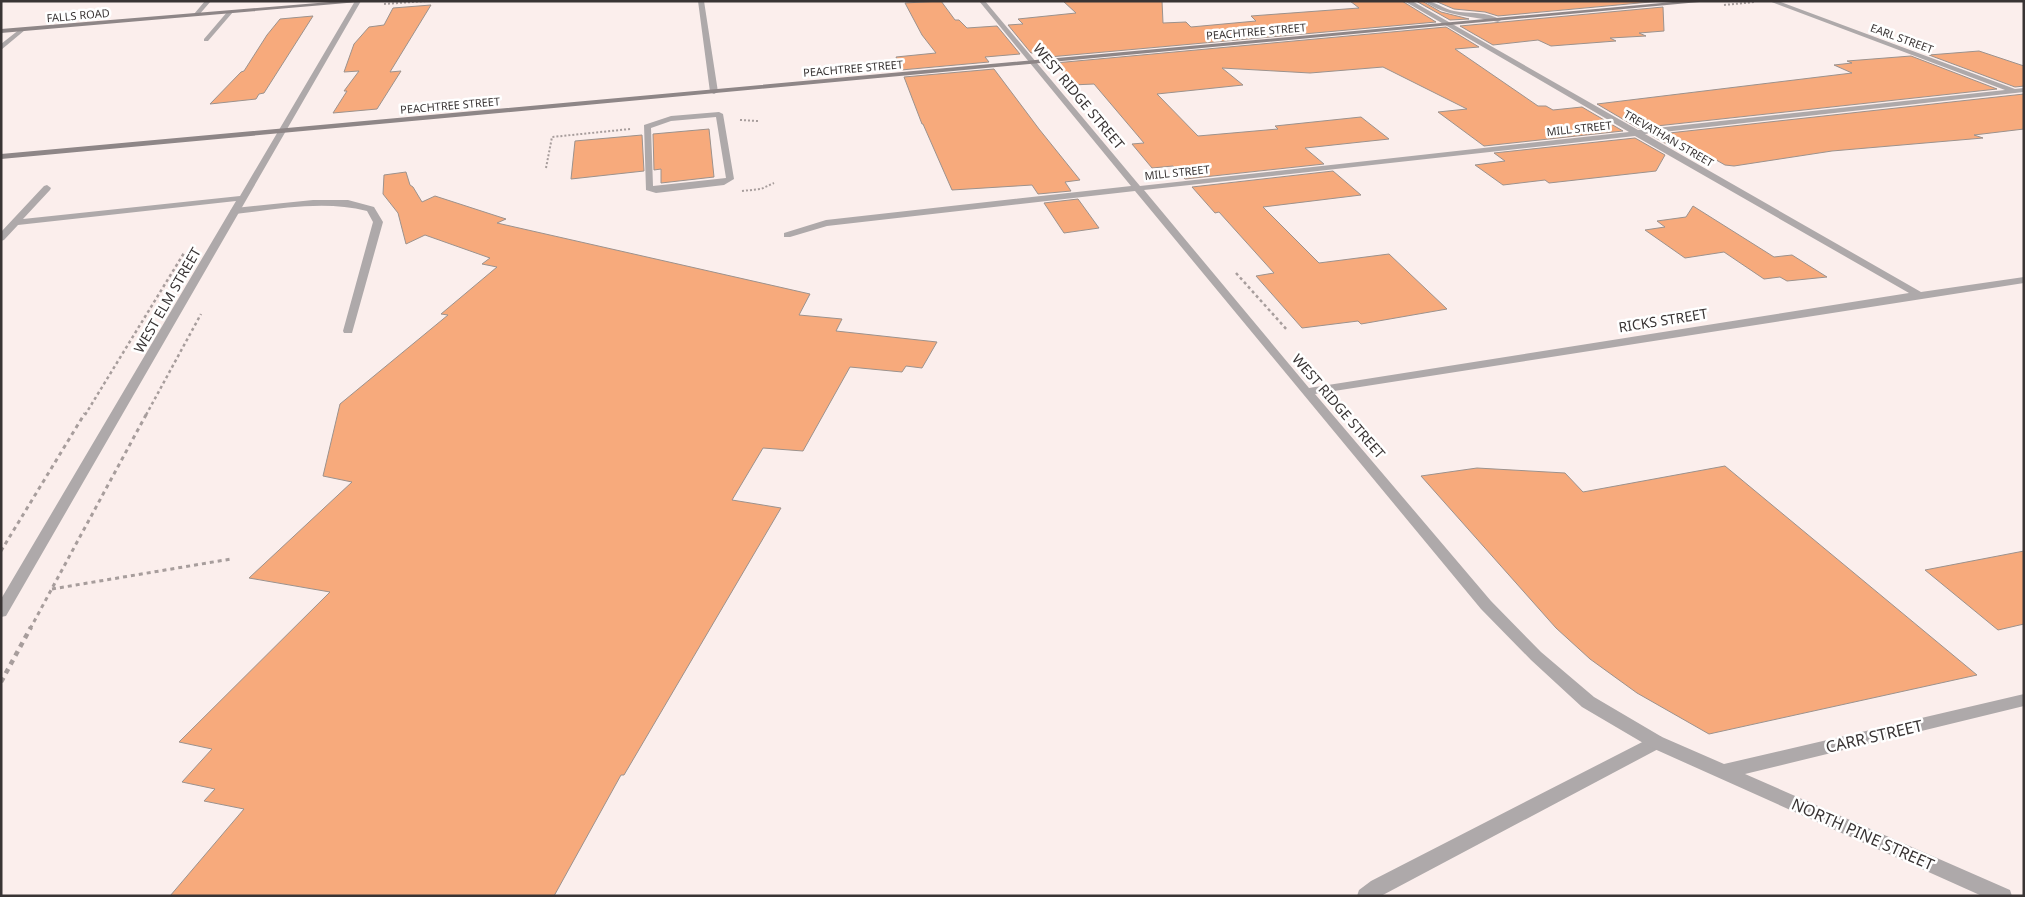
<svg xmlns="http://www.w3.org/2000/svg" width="2025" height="897" font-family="'Noto Sans',sans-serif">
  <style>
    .building { fill: #f7aa7c; stroke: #9c928d }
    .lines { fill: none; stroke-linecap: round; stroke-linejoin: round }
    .path-far3 { stroke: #a79d9c; stroke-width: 2; stroke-dasharray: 2 2; stroke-linecap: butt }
    .path-far2 { stroke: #a79d9c; stroke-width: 2.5; stroke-dasharray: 3 3; stroke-linecap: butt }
    .path-far1 { stroke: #a79d9c; stroke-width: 3; stroke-dasharray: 4 4; stroke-linecap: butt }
    .path { stroke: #a79d9c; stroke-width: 4.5; stroke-dasharray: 5 5; stroke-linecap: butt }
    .service { fill: #aea9aa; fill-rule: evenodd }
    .minor { fill: #aea9aa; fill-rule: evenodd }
    .secondary { fill: #8e8687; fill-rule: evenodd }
    .labels { text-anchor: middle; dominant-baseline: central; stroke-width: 5; stroke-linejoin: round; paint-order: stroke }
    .far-street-label { font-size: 11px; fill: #393434; stroke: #fff }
    .street-label { font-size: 14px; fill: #393434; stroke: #fff }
    .near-street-label { font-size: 16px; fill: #393434; stroke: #fff }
  </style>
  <rect width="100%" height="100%" fill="#fbeeec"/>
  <path class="building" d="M941,1l14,19h4l8,8 30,-2 23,28 -35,3 4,5 -88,8 -5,-13 40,-4 -14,-18 -17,-32z
    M1063,1h99l1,22 23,-1 5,5 65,-6 -5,-5 108,-8 -9,-7h52l34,21 -387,35 -4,-5 -14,1 -23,-28 15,-1 -5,-5 58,-6z
    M1416,1h6l19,11 28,7 -19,1z
    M1435,1h226l-163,15 -13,-4 -31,-3z
    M431,5l-41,67 11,-1 -24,38 -44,4 14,-22h-3l15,-20 -15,1 10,-28 15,-17 15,-2 9,-17z
    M1663,7l1,24 -25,2 7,3 -36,2 6,3 -65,5 -13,-6 -45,5 -33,-19z
    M313,16l-49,77 -5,1 -3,5 -46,5 31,-32 3,-1 23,-36 13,-16z
    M1446,27l33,20 -24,2 83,57h8l7,4 29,-3 41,24 -139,15 -46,-34 29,-3 -84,-42 -73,6 -88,-5 21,17 -86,9 41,42 80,-7 -3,-3 86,-9 28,22 -84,9 19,16 -139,15 -12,-13 -21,2 -20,-24 12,-1 -50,-59 -22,1 -17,-22z
    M1979,51l45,15v20l-9,1 -86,-32z
    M1911,56l86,33 -359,39 -41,-24 255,-31 -18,-8 18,-2 -5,-2z
    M994,69l45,60 41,51 -15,2 6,9 -33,3 -6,-9 -80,5 -29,-66h-1l-18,-47z
    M2024,94v35l-50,6 9,3 -151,13 -98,15 -9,-1 -49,-28 -6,9 -19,-11z
    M709,129l5,48 -53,6v-14l-7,1 -1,-36z
    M642,135l2,36 -73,8 4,-38z
    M1635,138l30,17 -9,16 -107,12 -4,-3 -42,5 -28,-20 30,-4 -11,-8z
    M1333,171l28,24 -98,12 56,56 70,-9 58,55 -86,15 -3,-3 -56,7 -46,-52 18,-3 -55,-61 -4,1 -23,-26z
    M406,172l4,13 3,2 9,15 13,-6 71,23 -9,4 313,71 -11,21 43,4 -6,12 101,11 -15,26 -16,-2 -4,6 -52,-5 -47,84 -40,-3 -31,52 49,8 -157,267h-3l-67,121h-384l74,-87 -40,-8 11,-12 -33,-7 30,-33 -33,-7 151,-150 -81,-14 103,-96 -29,-6 17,-72 108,-89 -7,-1 56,-47 -15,-3 8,-6 -65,-23 -19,9 -8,-31 -15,-19 1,-19z
    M1078,199l21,29 -35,5 -20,-30z
    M1693,206l81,51 18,-2 35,22 -40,4 -7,-4 -16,2 -40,-27 -39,6 -40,-28 20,-3 -8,-6 29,-4z
    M1725,466l252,209 -268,59 -72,-41 -47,-34 -34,-31 -135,-152 56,-8 88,5 18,19z
    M2024,551v73l-26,6 -73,-60z"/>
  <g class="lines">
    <path class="path-far3" d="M384,4l42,-3
      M1724,5l31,-3
      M740,120l18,1
      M546,168l6,-31 78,-8
      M742,191l19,-2 13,-6"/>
    <path class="path-far2" d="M1236,273l52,58
      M85,415l99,-162
      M146,415l55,-101"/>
    <path class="path-far1" d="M1,551l84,-138
      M52,589l179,-30
      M30,629l117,-216"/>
    <path class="path" d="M1,682l30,-55"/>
    <path class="service" d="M1424,1c12,0 19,8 30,10 16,3 33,0 47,9l-3,2c-27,-7 -50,-4 -74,-21z
      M228,11l5,1 -25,29h-4v-2z
      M719,112l4,2 11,65 -10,6 -68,8 -10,-3 -2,-65 27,-9zM716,117l10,61 -73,8 -2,-58 20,-7z
      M313,200h35l26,7 9,15 -31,111h-8l-1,-2 30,-109 -6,-11c-43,-11 -88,-2 -132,3l-5,-3 5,-3z
      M1656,735l6,2 2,5 -2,5 -281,149h-24l2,-6 12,-9z"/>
    <path class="minor" d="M205,1h6l-13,15h-4v-2z
      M355,1h6l-355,615 -5,1v-18l235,-398 -218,24 -14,15 -3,1v-9l43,-46 3,-1 4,3 -1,2 -27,29 217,-23z
      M698,1h6l14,91 -4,2 -4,-2z
      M979,1h6l155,185 489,-54 -225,-131h8l226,129 367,-40 -236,-89h9l237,88 9,-1v4l-379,42 276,158 103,-15v6l-709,111 176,207 50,51 53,45 68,40 62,27 300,-70v12l-279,68 265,116 2,6h-30l-332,-149 -68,-40 -51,-47 -50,-51 -346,-418 -308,35 -37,11h-6v-4l42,-13 305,-34zM1635,136l274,157 -600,95 -165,-198z
      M20,29l5,1 -24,20v-6z"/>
    <path class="secondary" d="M342,1h28l-369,32v-4z
      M1684,1h26l-1709,158v-5z"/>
  </g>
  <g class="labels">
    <g class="far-street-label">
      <text transform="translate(78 15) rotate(-5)">FALLS ROAD</text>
      <text transform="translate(1256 31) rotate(-5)">PEACHTREE STREET</text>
      <text transform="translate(1902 38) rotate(20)">EARL STREET</text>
      <text transform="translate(853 68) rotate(-5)">PEACHTREE STREET</text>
      <text transform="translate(450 105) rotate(-5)">PEACHTREE STREET</text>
      <text transform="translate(1579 128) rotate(-6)">MILL STREET</text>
      <text transform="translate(1669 138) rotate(30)">TREVATHAN STREET</text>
      <text transform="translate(1177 172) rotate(-6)">MILL STREET</text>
    </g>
    <g class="street-label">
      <text transform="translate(1079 96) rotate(50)">WEST RIDGE STREET</text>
      <text transform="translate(167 300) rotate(-60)">WEST ELM STREET</text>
      <text transform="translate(1663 320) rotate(-9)">RICKS STREET</text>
      <text transform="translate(1339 406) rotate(49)">WEST RIDGE STREET</text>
    </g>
    <g class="near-street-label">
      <text transform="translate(1874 736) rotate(-13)">CARR STREET</text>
      <text transform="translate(1863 834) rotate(24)">NORTH PINE STREET</text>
    </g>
  </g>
  <rect width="2025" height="897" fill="none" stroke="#393434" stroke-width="5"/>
</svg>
